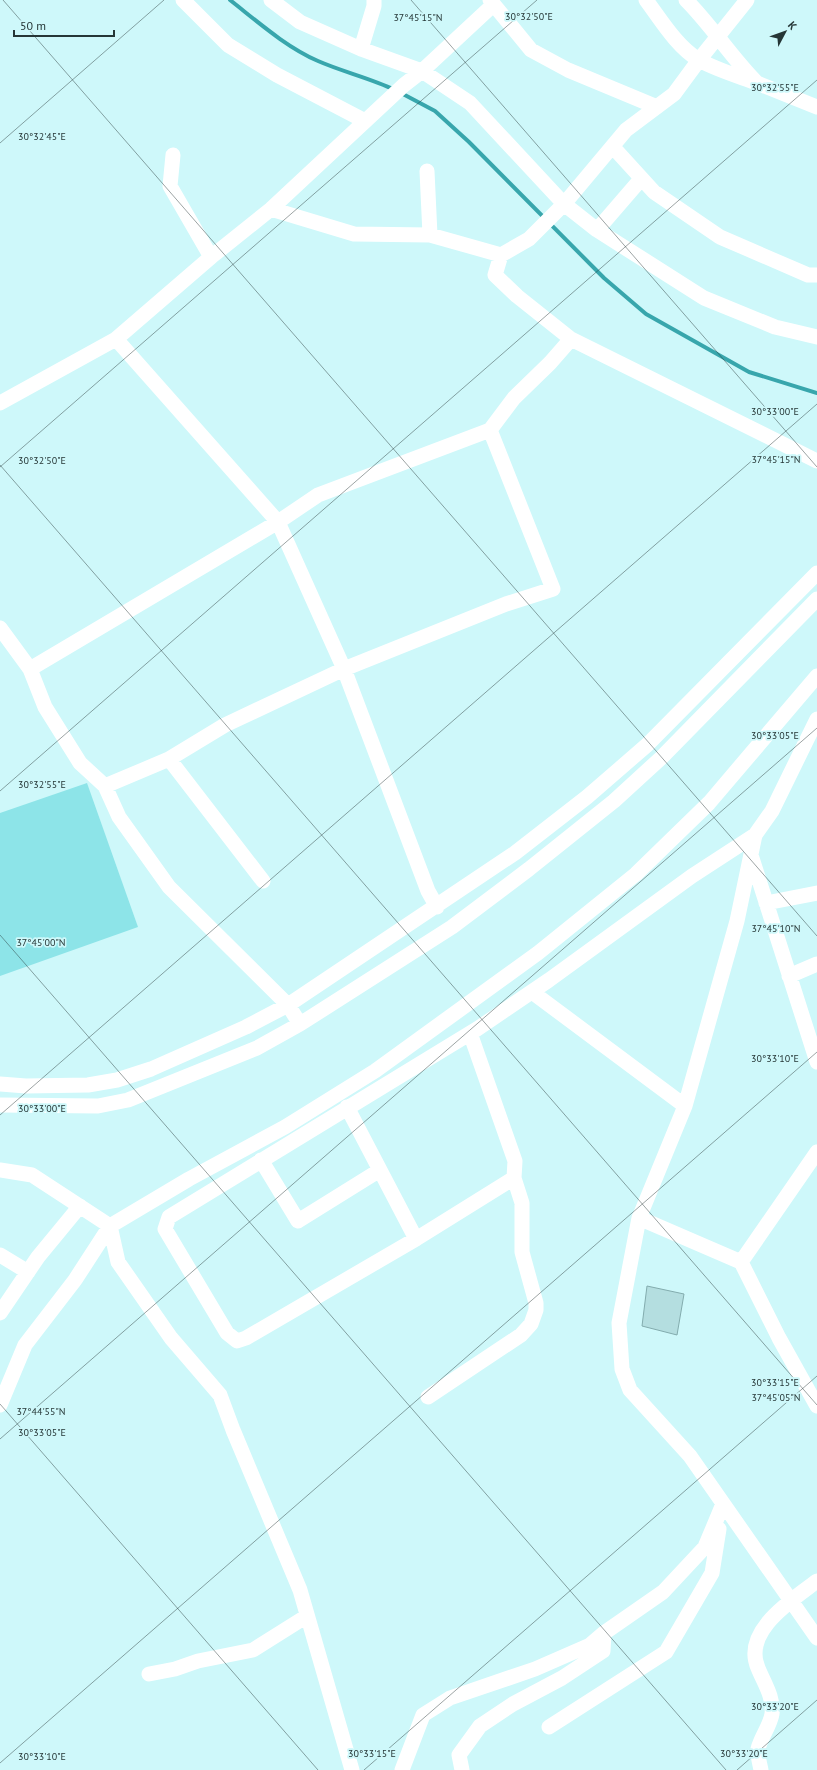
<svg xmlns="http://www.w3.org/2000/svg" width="817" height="1770" font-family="'PT Sans',sans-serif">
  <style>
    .green { fill: #8de4e8 }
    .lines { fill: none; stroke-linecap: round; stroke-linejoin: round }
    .stream { stroke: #38a6ac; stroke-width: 4 }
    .building { fill: #b4dee0; stroke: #83acae }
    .minor { stroke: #fff; stroke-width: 15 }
    .ticks { fill: none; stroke: #253636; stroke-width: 1; stroke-opacity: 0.45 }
    .ticks-label { font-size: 10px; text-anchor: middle; fill: #253636; stroke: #cef8fa; stroke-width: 3.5; stroke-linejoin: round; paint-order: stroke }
  </style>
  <rect width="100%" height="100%" fill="#cef8fa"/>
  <path class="green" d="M87,783l51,144 -138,49v-163z"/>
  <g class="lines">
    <path class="stream" d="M230,0c28,22 56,47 88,61 25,11 52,17 77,29
      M401,93l34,18 34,31 135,136 42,36 103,58 68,21"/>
  </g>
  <path class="building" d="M647,1286l37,8 -7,41 -35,-9z"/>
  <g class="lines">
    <path class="minor" d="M183,0l45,45 49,30 88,46
      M271,0l29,22 61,27 61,22 48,32 94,101 33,26 107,68 71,29 42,10
      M490,0l41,50 37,20 89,37
      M646,0c15,20 31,47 53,60 18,10 39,16 58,23 -26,-26 -45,-57 -71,-83
      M361,49l13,-43v-6
      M757,83l60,24
      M613,147l41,45 66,45 88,38h9
      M173,155l-3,31 41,71
      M427,171l3,64
      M271,209l83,25 76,1 71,20
      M597,230l44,-51
      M571,339l246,122
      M0,403l116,-64 95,-82 60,-48 133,-124 18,-14 71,-66
      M0,628l30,41 15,38 35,56 25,23 14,31 50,70 119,118 12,19
      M30,669l248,-147 -162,-183
      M169,759l94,122
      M105,786l64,-27 56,-34 119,-56 162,-65 47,-15 -63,-159 24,-32 36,-35 21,-24 -54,-43 -22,-21 6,-20 28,-16 35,-35 62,-74 48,-36 25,-34 48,-60
      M755,835l-18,86 -52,185 -46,112 -20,105 3,46 8,21 60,66 127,182
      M751,855l66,207
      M766,903l51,-10
      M437,907l-9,-16 -84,-222 -66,-147 40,-27 172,-65
      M789,976l28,-12
      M532,992l153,114
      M470,1033l45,128 -1,17 -98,61 -170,99 -9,3 -10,-8 -62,-104 4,-12 308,-188 72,-49 143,-104 63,-41 17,-24 45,-92
      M0,1084l26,2 62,-1 29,-5 34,-11 95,-42 42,-22 227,-152 72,-56 60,-52 170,-172
      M0,1105l98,1 30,-6 129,-52 43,-24 152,-97 77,-58 85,-68 47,-43 156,-159
      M347,1107l69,132
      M817,1152l-76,110 38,76 38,68
      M261,1160l37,61 82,-51
      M0,1170l32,5 78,51 -35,54 -50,65 -25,60
      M639,1218l102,44
      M0,1255l28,17
      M0,1313l38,-56 42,-51
      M428,1397l93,-62 10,-11 5,-14v-7l-14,-51v-49l-8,-25
      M149,1674l26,-5 23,-8 55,-11 54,-34
      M549,1727l117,-75 46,-79 7,-44
      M352,1770l-52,-180 -67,-160 -13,-35 -49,-57 -53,-76 -8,-36 79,-47 96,-52 90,-56 163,-118 98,-79 73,-71 108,-127
      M402,1770l21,-55 27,-17 85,-29 55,-24 14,-12 59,-41 42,-45 18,-43
      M462,1770l-3,-15 21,-29 33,-22 49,-26 41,-27 1,-18
      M761,1770c-1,-6 -4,-15 -3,-21 3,-12 12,-23 14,-35 2,-17 -8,-31 -14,-46 -16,-37 34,-68 59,-87"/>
  </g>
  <path class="ticks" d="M3,0l814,936M411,0l406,467M0,143l164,-143M0,465l817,940M0,467l537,-467M0,791l817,-711M0,935l726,835M0,1115l817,-711M0,1404l318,366M0,1439l817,-711M0,1763l817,-711M364,1770l453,-394M737,1770l80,-70"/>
  <g class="ticks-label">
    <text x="529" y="20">30°32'50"E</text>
    <text x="418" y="21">37°45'15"N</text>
    <text x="775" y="91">30°32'55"E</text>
    <text x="42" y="140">30°32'45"E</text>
    <text x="775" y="415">30°33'00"E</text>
    <text x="776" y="463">37°45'15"N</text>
    <text x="42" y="464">30°32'50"E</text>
    <text x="775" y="739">30°33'05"E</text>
    <text x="42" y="788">30°32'55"E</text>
    <text x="776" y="932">37°45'10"N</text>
    <text x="41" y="946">37°45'00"N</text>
    <text x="775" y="1062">30°33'10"E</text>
    <text x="42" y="1112">30°33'00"E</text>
    <text x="775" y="1386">30°33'15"E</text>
    <text x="776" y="1401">37°45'05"N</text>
    <text x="41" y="1415">37°44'55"N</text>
    <text x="42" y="1436">30°33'05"E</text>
    <text x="775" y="1710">30°33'20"E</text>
    <text x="372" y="1757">30°33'15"E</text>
    <text x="744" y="1757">30°33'20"E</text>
    <text x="42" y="1760">30°33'10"E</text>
  </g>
  <g transform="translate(785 32) rotate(49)" stroke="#cef8fa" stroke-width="3" paint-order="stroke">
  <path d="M0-3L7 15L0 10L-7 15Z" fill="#253636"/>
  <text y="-6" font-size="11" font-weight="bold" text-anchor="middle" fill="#253636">K</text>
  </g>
  <path d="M14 30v6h100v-6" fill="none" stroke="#253636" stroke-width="2"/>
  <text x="20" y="30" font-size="12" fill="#253636" stroke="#cef8fa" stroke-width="3" paint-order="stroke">50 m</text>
</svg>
